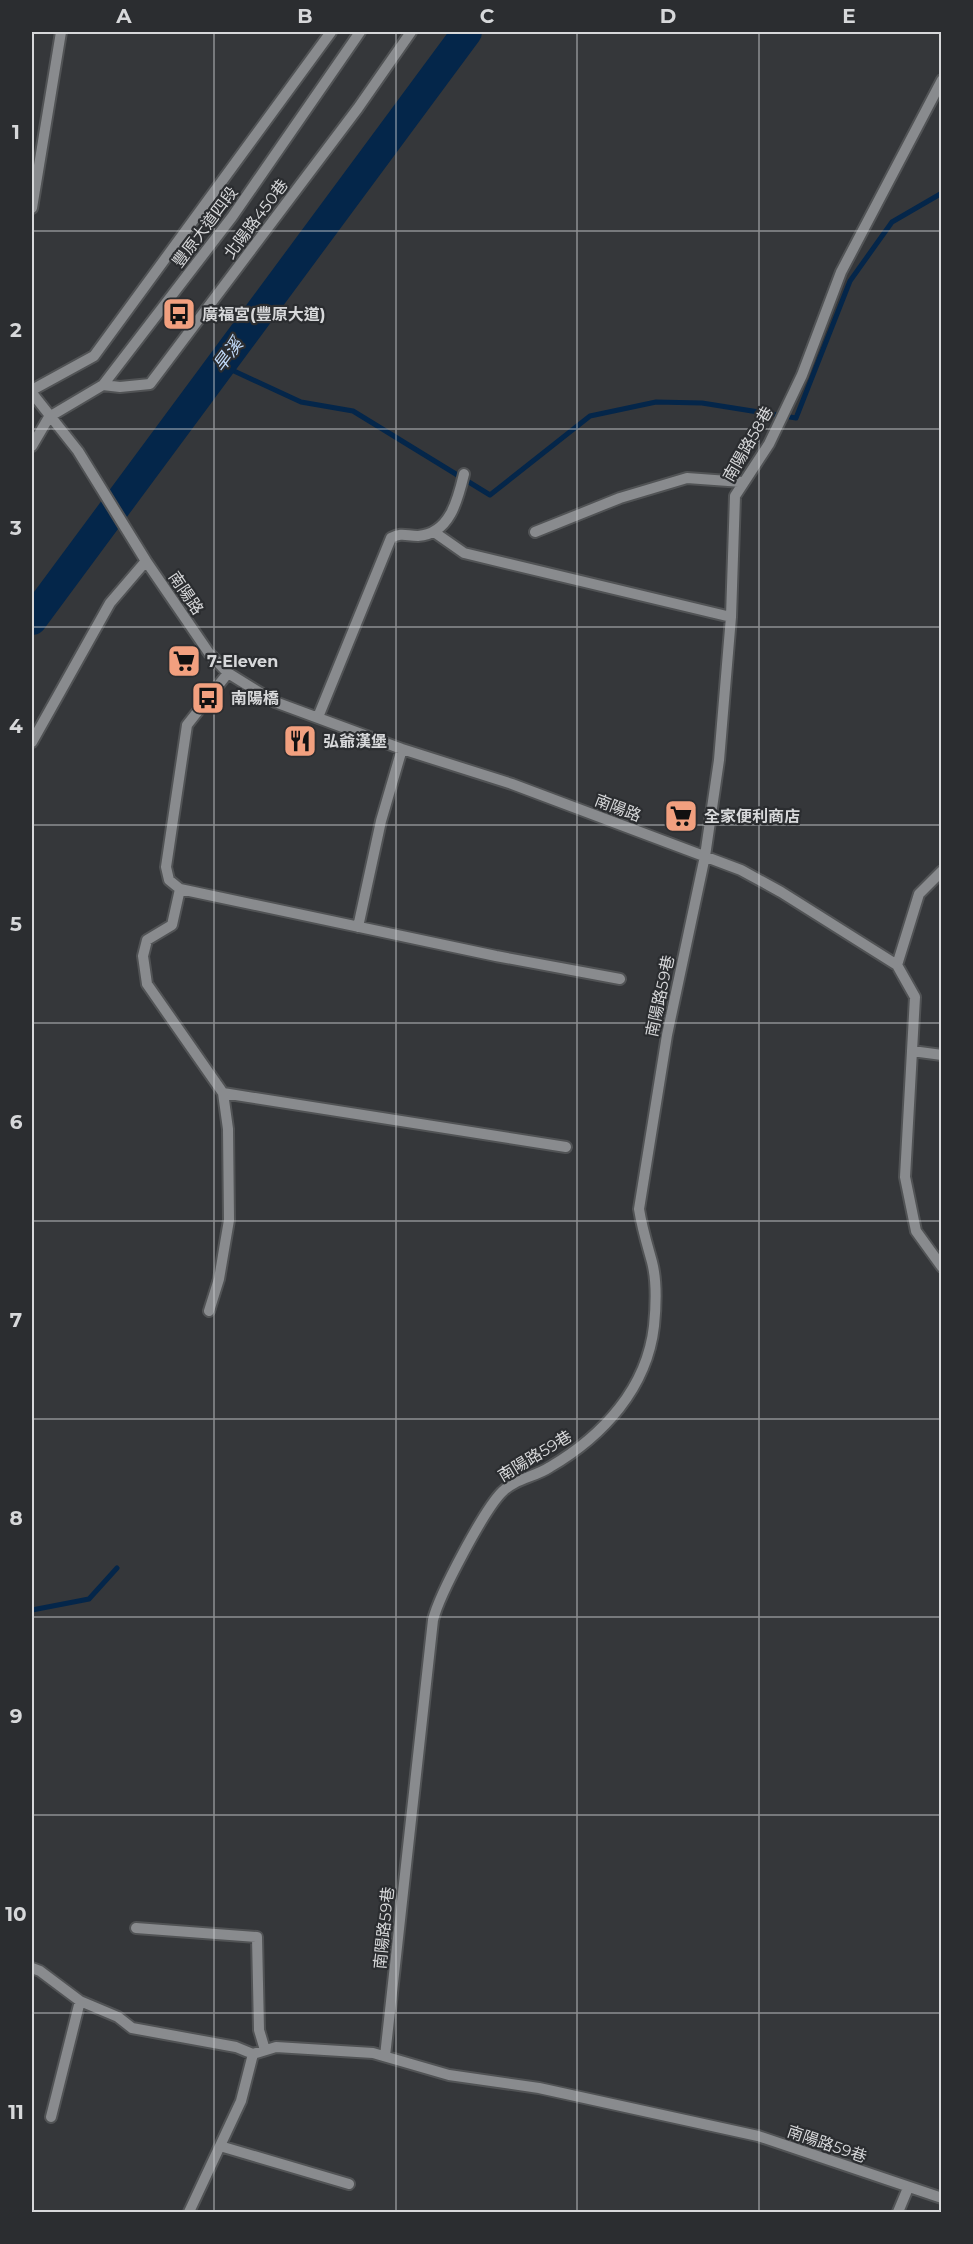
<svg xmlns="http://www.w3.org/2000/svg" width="973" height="2244" font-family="Montserrat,'Noto Sans TC',sans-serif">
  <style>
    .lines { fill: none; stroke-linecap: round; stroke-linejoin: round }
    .stream { stroke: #04264a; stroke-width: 5 }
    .river { stroke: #04264a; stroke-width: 30 }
    .minor-casing { stroke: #515355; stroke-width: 14 }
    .minor { stroke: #898b8e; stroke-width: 10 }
    .grid { fill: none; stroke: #d7d8da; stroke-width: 1.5; stroke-opacity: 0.55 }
    .labels { text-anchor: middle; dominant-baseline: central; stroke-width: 4.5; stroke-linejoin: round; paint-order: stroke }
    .street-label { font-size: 16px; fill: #d7d8da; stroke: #2b2d30 }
    .poi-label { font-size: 16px; font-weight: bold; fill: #d7d8da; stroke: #2b2d30; text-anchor: start }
    .water-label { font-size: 18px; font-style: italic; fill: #c1daf9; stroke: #2b2d30 }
    .neatline { fill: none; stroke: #d7d8da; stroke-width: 2 }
    .grid-label { font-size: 20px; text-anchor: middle; font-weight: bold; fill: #d7d8da }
  </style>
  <rect width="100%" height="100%" fill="#35373a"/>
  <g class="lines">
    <path class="stream" d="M219,364l82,38 52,9 137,84 100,-79 66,-14 46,1 94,15 54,-137 42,-59 50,-29
      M32,1610l57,-11 28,-31"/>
    <path class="river" d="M32,620l435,-588"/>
    <g class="minor-casing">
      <path id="minor" d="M32,208l29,-176
        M103,385l17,2 30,-3 208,-276 53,-76
        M32,390l62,-34 237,-324
        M32,393l46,58 68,110 63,92 19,20 47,29 127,47 110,35 229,86 40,22 116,73 18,32 -10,180 11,54 26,36
        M32,446l17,-29 54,-32 129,-168 128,-185
        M434,532l30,21 267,64
        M535,532l85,-34 67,-20 55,4
        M228,673l-41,52 -21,142 3,13 11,9 316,67 124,23
        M318,717l73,-179c11,-6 15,-2 27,-2 32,-2 40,-37 46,-62
        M32,742l78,-139 36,-42
        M180,889l-8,36 -25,15 -4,16 4,28 76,109 5,36 1,91 -10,59 -10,32
        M358,927l23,-106 21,-72
        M897,965l22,-71 23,-23
        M912,1051l30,4
        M223,1093l343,54
        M136,1928l121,9 2,93 6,20
        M32,1968l8,3 40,30 38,16 14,11 104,19 17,7
        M253,2054l23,-7 97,6 76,22 90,13 219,48 184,62
        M385,2056l48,-436c6,-25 51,-110 69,-128 12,-13 33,-15 48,-25 53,-31 97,-79 104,-141 2,-20 3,-45 -2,-64 -5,-18 -10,-34 -13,-53l28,-174 38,-179 14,-96 12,-143 4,-121 34,-52 33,-69 39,-103 101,-192
        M51,2117l29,-116
        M220,2146l129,38
        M189,2212l52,-111 12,-47
        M898,2212l10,-24"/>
    </g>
    <use href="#minor" class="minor"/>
  </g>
  <path class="grid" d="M214,32v2180M396,32v2180M577,32v2180M759,32v2180M32,231h910M32,429h910M32,627h910M32,825h910M32,1023h910M32,1221h910M32,1419h910M32,1617h910M32,1815h910M32,2013h910"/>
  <defs>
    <g id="bus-square" transform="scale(1.725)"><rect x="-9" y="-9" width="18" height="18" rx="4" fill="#f2a07f" stroke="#2b2d30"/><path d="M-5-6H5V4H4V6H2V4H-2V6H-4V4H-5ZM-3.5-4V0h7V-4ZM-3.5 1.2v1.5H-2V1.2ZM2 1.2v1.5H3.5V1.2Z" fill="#111"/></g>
    <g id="supermarket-square" transform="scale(1.725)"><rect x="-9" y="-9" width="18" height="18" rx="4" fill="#f2a07f" stroke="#2b2d30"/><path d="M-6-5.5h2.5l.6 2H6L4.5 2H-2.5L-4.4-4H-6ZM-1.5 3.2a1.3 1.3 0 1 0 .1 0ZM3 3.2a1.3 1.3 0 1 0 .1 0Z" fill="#111"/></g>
    <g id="restaurant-square" transform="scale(1.725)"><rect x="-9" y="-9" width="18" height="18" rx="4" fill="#f2a07f" stroke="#2b2d30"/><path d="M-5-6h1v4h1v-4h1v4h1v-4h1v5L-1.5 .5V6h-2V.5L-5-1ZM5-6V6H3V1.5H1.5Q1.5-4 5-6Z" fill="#111"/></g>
  </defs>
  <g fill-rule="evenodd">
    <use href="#bus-square" x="179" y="314"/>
    <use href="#supermarket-square" x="184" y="661"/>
    <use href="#bus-square" x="208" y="698"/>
    <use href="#restaurant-square" x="300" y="741"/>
    <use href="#supermarket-square" x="681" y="816"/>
  </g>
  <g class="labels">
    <g class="street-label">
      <text transform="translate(256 219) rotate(-53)">北陽路450巷</text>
      <text transform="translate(205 227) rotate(-53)">豐原大道四段</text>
      <text transform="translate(748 444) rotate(-60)">南陽路58巷</text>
      <text transform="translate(186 593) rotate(56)">南陽路</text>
      <text transform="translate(618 808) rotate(21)">南陽路</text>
      <text transform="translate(660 996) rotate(-78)">南陽路59巷</text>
      <text transform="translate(535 1456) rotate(-31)">南陽路59巷</text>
      <text transform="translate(384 1928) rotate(-84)">南陽路59巷</text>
      <text transform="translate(827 2144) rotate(19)">南陽路59巷</text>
    </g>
    <g class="poi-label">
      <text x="202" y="314">廣福宮(豐原大道)</text>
      <text x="207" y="661">7-Eleven</text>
      <text x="231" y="698">南陽橋</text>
      <text x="323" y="741">弘爺漢堡</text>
      <text x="704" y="816">全家便利商店</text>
    </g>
    <g class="water-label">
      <text transform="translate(228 355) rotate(-53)">旱溪</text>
    </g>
  </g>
  <rect width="973" height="2244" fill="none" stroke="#2b2d30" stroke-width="66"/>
  <rect x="33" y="33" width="907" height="2178" class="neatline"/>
  <g class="grid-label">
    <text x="124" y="23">A</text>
    <text x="305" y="23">B</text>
    <text x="487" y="23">C</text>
    <text x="668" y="23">D</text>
    <text x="849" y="23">E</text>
    <text x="16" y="139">1</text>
    <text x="16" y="337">2</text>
    <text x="16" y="535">3</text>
    <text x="16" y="733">4</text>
    <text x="16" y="931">5</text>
    <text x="16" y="1129">6</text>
    <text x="16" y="1327">7</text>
    <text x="16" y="1525">8</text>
    <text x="16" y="1723">9</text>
    <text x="16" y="1921">10</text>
    <text x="16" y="2119">11</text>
  </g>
</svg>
